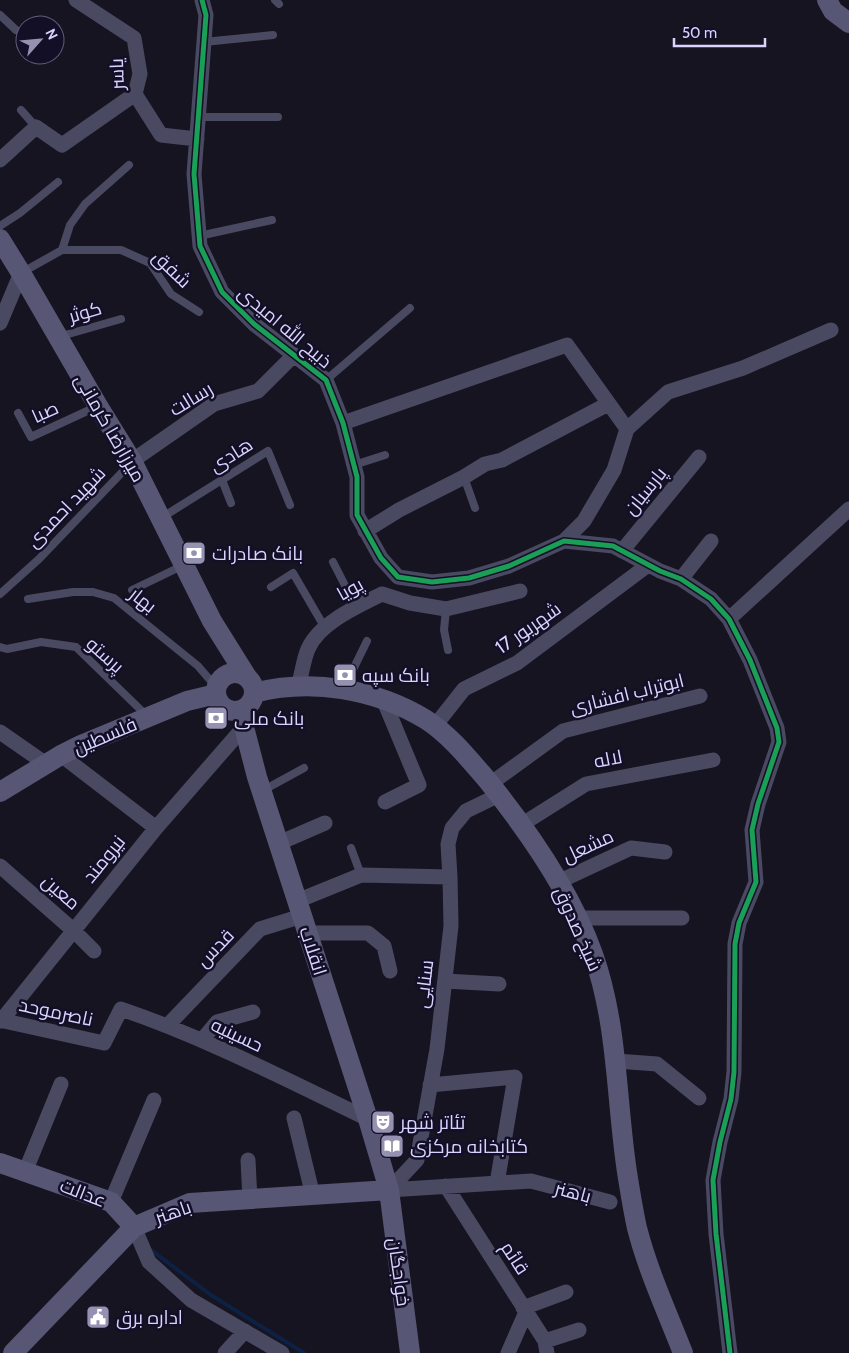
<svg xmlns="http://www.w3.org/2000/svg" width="849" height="1353" font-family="Cabin,Cairo,sans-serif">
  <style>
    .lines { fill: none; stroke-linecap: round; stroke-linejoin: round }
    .stream { stroke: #0d2144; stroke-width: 4 }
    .lane { stroke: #4a4962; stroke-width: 8 }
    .street { stroke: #4a4962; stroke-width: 15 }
    .secondary { stroke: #575674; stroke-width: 20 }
    .cycleway-casing { stroke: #130f26; stroke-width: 8 }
    .cycleway { stroke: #1a9f57; stroke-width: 5 }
    .labels { text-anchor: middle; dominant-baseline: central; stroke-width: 5; stroke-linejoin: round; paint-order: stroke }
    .street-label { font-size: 19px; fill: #d9d4ff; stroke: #130f26 }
    .poi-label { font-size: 19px; fill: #d9d4ff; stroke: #130f26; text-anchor: start }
  </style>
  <rect width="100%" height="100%" fill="#161421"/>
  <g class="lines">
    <path class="stream" d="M151,1250l60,45 93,58"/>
    <path class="lane" d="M275,0l4,4
      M0,15l16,15
      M204,42l69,-7
      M21,110l15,17
      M198,117h80
      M0,226l20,-13 38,-31
      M199,236l73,-16
      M62,250l8,-25 15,-21 44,-39
      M21,273l41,-23h59l29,13 21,31 28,18
      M58,337l63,-18
      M326,380l84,-72
      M18,413l13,24 67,-31
      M354,465l31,-10
      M464,477l11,31
      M222,480l9,23
      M161,518l107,-67 22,54
      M333,562l23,45
      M271,587l22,-14 32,55
      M132,590l52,-25
      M0,594l39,-35 92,-96
      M28,599l45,-7h20l21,6 84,68 18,21
      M446,609l-2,21 4,20
      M0,647l7,2 34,-7 35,5 70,68
      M344,688l23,-47
      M262,791l42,-23
      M351,848l10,27"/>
    <path class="street" d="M76,0l58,38 6,36 -5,20 26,41 36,4
      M202,0l4,15 -12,159 6,72 22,46 32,32 72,56 17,43 14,54v38l24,43 17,19 34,5 37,-4 40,-12 55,-25 49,5 47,25 21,8 30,20 18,20 21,41 27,68 2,14 -21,62 -6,26 4,52 -17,41 -4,21 -1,128 -3,27 -11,43 -7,38 3,54 14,119
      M0,160l36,-33 26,18 73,-51
      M0,323l21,-50
      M343,423l224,-78 60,84 -13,41 -30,51 -20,20
      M627,429l41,-37 75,-24 88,-38
      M132,461l82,-57 44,-13 36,-36
      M365,531l34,-21 65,-33 21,-13 17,-4 106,-56
      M622,551l77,-94
      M681,579l30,-38
      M729,619l120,-110
      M298,687c4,-13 5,-26 10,-38 11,-26 50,-43 74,-55l28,9 36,6 74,-18
      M384,701l35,84 -34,17
      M434,727l30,-38 53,-26 131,-98
      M0,732l46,32
      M61,755l95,73
      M490,784l73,-53 137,-35
      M521,825l65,-41 127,-24
      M279,843l46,-20
      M0,866l73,64 21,21
      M558,882l73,-34 34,4
      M297,901l64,-26 89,2
      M577,918h105
      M308,933h60l16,13 6,25
      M445,981l54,3
      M0,1020l104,23 17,-34c85,29 166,71 247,110
      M1,1021l155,-193 88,-101
      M168,1025l92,-96 42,-13
      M202,1040l15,-18 36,-10
      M616,1061l41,3 42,34
      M430,1085l85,-8 -18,106
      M294,1118l19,78
      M248,1160l2,40
      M25,1172l36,-88
      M446,1186l99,155 2,12
      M389,1190l28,-30 20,-111 14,-123 -1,-49 -2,-33 4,-16 14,-17 33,-16
      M389,1190l142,-9 79,21
      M111,1202l43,-102
      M134,1227l15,35 42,38 91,53
      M523,1308l43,-16
      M545,1341l34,-11
      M225,1353l20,-22
      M508,1353l18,-41"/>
    <path class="secondary" d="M827,0l6,11 16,12
      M0,239l21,34 77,133 34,55 80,160 35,56
      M216 692a19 19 0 1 1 38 0a19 19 0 1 1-38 0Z
      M254,693c57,-15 121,-4 171,26 24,15 44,40 63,62 41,51 83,111 105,173 25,70 23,145 34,218 3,19 6,38 10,56 11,43 30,84 46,125
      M242,710l2,17 13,50 111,342 21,71 21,163
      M0,792l61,-37 20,-10 106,-44 29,-7
      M0,1163l111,39 23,25
      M13,1353l121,-126 56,-24 199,-13"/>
    <g class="cycleway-casing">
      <path id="cycleway" d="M202,0l4,15 -12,159 6,72 22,46 32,32 72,56 17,43 14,54v38l24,43 17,19 34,5 37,-4 40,-12 55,-25 49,5 47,25 21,8 30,20 18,20 21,41 27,68 2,14 -21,62 -6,26 4,52 -17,41 -4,21 -1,128 -3,27 -11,43 -7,38 3,54 14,119"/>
    </g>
    <use href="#cycleway" class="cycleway"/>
  </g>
  <defs>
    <g id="bank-square" transform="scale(1.25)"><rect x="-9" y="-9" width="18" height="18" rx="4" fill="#9591b1" stroke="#130f26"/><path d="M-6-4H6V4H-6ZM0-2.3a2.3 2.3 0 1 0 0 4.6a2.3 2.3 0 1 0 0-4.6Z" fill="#fff"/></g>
    <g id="theatre-square" transform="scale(1.25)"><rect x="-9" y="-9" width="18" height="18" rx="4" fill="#9591b1" stroke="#130f26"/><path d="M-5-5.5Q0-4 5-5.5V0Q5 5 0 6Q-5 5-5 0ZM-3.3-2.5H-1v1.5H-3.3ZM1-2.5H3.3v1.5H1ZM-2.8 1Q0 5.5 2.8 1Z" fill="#fff"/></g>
    <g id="library-square" transform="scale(1.25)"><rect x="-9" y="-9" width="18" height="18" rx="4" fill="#9591b1" stroke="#130f26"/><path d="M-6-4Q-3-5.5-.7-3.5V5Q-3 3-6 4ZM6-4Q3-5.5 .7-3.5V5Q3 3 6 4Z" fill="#fff"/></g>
    <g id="civic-square" transform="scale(1.25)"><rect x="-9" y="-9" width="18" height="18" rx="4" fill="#9591b1" stroke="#130f26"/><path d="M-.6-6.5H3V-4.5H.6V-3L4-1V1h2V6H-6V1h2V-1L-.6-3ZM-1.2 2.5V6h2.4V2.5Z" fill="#fff"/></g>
  </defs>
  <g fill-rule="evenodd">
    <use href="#bank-square" x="194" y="553"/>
    <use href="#bank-square" x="345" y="675"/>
    <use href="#bank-square" x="216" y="718"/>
    <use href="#theatre-square" x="383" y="1122"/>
    <use href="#library-square" x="392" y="1146"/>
    <use href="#civic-square" x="98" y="1317"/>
  </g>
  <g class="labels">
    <g class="street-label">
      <text transform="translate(117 74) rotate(-92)">یاسر</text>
      <text transform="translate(172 269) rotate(44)">شفق</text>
      <text transform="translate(85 312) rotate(-16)">کوثر</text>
      <text transform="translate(285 327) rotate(40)">ذبیح الله امیدی</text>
      <text transform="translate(191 399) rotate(-31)">رسالت</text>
      <text transform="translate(45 412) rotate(-24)">صبا</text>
      <text transform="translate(110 428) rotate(60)">میرزارضا کرمانی</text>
      <text transform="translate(231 455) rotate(-32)">هادی</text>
      <text transform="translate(645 491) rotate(-51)">پارسیان</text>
      <text transform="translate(66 507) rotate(-46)">شهید احمدی</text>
      <text transform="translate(350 589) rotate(-29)">پویا</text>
      <text transform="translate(143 600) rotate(38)">بهار</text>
      <text transform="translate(528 628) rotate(-35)">17 شهریور</text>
      <text transform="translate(105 655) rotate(42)">پرستو</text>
      <text transform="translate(627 694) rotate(-14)">ابوتراب افشاری</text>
      <text transform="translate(105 736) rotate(-23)">فلسطین</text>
      <text transform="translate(608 759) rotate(-11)">لاله</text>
      <text transform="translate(588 846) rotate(-25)">مشعل</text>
      <text transform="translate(104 859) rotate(-51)">نیرومند</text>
      <text transform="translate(61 892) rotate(41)">معین</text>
      <text transform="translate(578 929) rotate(66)">شیخ صدوق</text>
      <text transform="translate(215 948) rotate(-46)">قدس</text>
      <text transform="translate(313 951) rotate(72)">انقلاب</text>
      <text transform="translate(424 984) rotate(-83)">سنایی</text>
      <text transform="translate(56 1012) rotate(12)">ناصرموحد</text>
      <text transform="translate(237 1035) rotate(25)">حسینیه</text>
      <text transform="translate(573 1192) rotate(15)">باهنر</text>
      <text transform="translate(83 1193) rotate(21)">عدالت</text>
      <text transform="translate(173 1212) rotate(-19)">باهنر</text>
      <text transform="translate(515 1258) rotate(57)">قائم</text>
      <text transform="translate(399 1272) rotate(82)">خواجگان</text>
    </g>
    <g class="poi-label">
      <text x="212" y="553">بانک صادرات</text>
      <text x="362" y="675">بانک سپه</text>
      <text x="234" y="718">بانک ملی</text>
      <text x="400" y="1122">تئاتر شهر</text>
      <text x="410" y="1146">کتابخانه مرکزی</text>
      <text x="116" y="1317">اداره برق</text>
    </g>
  </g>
  <g transform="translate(40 40) rotate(63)"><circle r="24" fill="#130f26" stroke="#625e7d"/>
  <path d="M0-4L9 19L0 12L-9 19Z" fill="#9591b1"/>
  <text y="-8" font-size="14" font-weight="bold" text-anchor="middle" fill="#d9d4ff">N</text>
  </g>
  <path d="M674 38v8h91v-8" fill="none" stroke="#d9d4ff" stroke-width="2.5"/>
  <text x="682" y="38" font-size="15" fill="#d9d4ff" stroke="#130f26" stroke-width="4" paint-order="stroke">50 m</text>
</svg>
